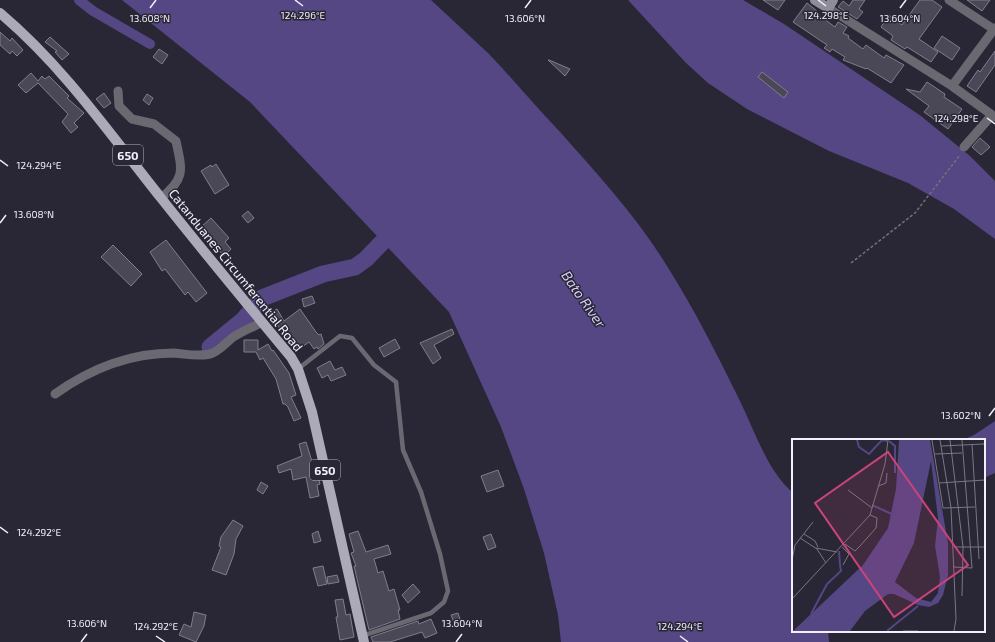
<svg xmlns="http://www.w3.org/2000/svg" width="995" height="642" font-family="'Exo 2',sans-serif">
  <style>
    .water { fill: #554684 }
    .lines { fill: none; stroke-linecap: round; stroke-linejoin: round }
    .canal { stroke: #554684; stroke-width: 10 }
    .river { stroke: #554684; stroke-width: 17 }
    .building { fill: #4a4756; stroke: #807d8e }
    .path { stroke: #73717d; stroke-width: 1.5; stroke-dasharray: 3 2; stroke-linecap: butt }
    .lane { stroke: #6a6971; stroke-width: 4.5 }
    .street { stroke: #6a6971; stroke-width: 9 }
    .secondary { stroke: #8f8d99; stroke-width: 10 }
    .primary { stroke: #aca9b9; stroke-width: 10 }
    .ticks { fill: none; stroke: #f2f0fa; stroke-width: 1.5 }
    .labels { text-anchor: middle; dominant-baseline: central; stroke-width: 3; stroke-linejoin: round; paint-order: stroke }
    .shield { fill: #292735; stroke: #b6b4bf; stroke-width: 1 }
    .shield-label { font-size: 12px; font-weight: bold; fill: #f2f0fa }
    .street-label { font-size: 13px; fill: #f2f0fa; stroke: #292735 }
    .water-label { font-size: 14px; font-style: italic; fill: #d5cff5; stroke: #292735 }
    .inset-river { fill: none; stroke: #554684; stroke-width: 2 }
    .inset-road { fill: none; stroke: #797784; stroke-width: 1 }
    .view { fill: #cc437b; fill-opacity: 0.15; stroke: #cc437b; stroke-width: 2 }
    .inset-edge { fill: none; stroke: #f2f0fa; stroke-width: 2 }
    .ticks-label { font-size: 10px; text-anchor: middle; fill: #f2f0fa; stroke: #292735; stroke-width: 3; stroke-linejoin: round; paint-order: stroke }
  </style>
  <rect width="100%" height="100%" fill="#292735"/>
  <path class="water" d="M122,0h309c19,18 38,35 57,53 25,26 48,54 73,80 38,43 76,84 106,133 27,43 50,88 72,133 16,32 27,70 54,94v138h35l1,11h-268l-3,-27 -14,-62 -20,-64 -23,-62 -52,-115 -199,-210z
    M628,0h115l41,24 137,92 49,40 25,25v58l-41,-30 -46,-26 -79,-32 -82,-42 -39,-26 -22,-20z
    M995,421v52l-11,5v-38h-22l12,-5z"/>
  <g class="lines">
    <path class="canal" d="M79,0l14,11 57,33"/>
    <path class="river" d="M210,347l33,-27 19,-22 61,-24 32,-7 11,-8 32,-33"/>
  </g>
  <path class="building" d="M763,0h22l-7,10z
    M853,0h12l-6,9 4,3 -6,7 -19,-12 5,-6 6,5z
    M920,0h12l10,7 -23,32 19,13 -7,10 -24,-15 -2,2 -14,-9 2,-4 -12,-9 8,-12 13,10z
    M967,0h23l-8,11z
    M807,3l10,8 -1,2 19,14 3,-5 9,5 -4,6 6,3 -1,2 15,11 3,-4 18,13 2,-3 18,10 -13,18 -24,-15 -1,1 -23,-9 2,-3 -13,-8 -2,3 -6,-4 3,-3 -34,-23z
    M0,32l10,9 2,-3 11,12 -6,6 -5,-5 -2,3 -10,-9z
    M942,36l18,12 -8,12 -18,-12z
    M50,37l19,17 -7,6 -7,-8 2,-1 -12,-9z
    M159,49l9,6 -6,9 -9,-7z
    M995,51v14l-19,27 -9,-6 11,-16 2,2z
    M548,60h1l21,9 -5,7z
    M762,72l26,20 -4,6 -26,-21z
    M31,73l7,8 4,-5 3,3 4,-3 20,20 -2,2 17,15 -10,10 4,4 -7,6 -9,-11 6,-8 -30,-31 -12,10 -8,-8z
    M927,82l18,12 -1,3 18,12 -14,20 -24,-17 5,-6 -23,-17 14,3z
    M104,93l7,10 -7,5 -8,-9z
    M147,94l6,4 -4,7 -6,-5z
    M980,138l10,9 -9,8 -9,-8z
    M216,164l13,21 -14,9 -14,-23 10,-6 1,2z
    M248,211l6,7 -6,5 -6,-7z
    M211,218l18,20 -4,4 6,7 -7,7 -25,-27z
    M166,240l41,53 -11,9 -8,-10 -3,3 -20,-26 -3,2 -12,-19z
    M113,245l29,29 -11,12 -30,-29z
    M312,296l3,7 -11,4 -2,-8z
    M277,309l7,12 16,-12 16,23 3,3 2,-1 3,10 -6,5 -1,-2 -3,2 -5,-7 -11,8 -6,-9 -2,1 -21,-28z
    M452,329l2,5 -20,11 7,13 -8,6 -13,-21z
    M395,339l5,9 -16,9 -5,-9z
    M244,340h14v10l10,-6 4,7 1,-1 16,23 7,22 -5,2 10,21 -7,3 -6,-14 -3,-3h-2l-7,-25 -13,-21 -3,2 -4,-8h-12z
    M330,361l5,9 7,-3 4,8 -15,6 -3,-6 -6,3 -5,-10z
    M306,442l7,23h2l5,19 -3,1 2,11 -9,2 -4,-21 -13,3 -2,-11 -12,4 -2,-7 25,-10 -3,-12z
    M498,470l6,16 -17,6 -6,-16z
    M261,482l7,4 -5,8 -6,-4z
    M233,520l10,6 -7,13 -2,15 -8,21 -14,-5 9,-23 -2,-1 2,-9z
    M318,531l3,10 -7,2 -2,-9z
    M358,531l8,21 22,-7 3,9 -17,5 4,14 5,-2 6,20 5,-2 6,21h-2l2,9 -31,11 -15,-64h2l-5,-13 3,-1 -5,-18z
    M491,534l5,13 -8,3 -5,-13z
    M323,566l4,18 -9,2 -5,-18z
    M337,575l2,7 -11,2 -1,-7z
    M413,584l7,8 -12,11 -6,-8z
    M343,599l3,16 4,-1 4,23 -14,3 -4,-23h2l-3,-17z
    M194,612l12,3 -2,11 -8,16 -17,-7 5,-11 7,3z
    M458,613l3,9 -6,3 -4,-10z
    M431,619l6,14 -12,5 -3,-6 -32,10h-17l-2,-5 47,-16 1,3z"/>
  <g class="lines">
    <path class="path" d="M851,263l64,-50 45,-58"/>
    <path class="lane" d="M298,369l42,-33 12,2 22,27 22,17 7,68 18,42 19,62 8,37 -4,11 -13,11 -69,23"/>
    <path class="street" d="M949,0l46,30
      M828,8l124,78 43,31
      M952,86l43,-58
      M118,91l1,15 13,13 22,5 22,17c6,29 10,37 -15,57
      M964,147l28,-32
      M55,394c35,-25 76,-41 119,-41 13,1 23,4 36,1 9,-2 17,-13 25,-18 8,-5 18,-9 27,-14"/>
    <path class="secondary" d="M815,0l13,8 5,-8"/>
    <path class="primary" d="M0,13c63,53 110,121 161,185 42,53 86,106 130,159l7,12 14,43 52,230"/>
  </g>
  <path class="ticks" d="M295,0l8,6M818,0l8,6M150,8l6,-8M525,8l6,-8M900,8l6,-8M987,118l8,6M0,160l8,6M0,223l6,-8M989,416l6,-8M0,527l8,6M156,636l9,6M680,636l8,6M81,642l6,-8M456,642l6,-8"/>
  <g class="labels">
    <g class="shield">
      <rect x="113" y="145" width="30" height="20" rx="3"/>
      <rect x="310" y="460" width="30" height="20" rx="3"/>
    </g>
    <g class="shield-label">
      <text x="128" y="155">650</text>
      <text x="325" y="470">650</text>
    </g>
    <g class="street-label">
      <text transform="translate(236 270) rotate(51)">Catanduanes Circumferential Road</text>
    </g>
    <g class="water-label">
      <text transform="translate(584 299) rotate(55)">Bato River</text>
    </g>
  </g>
  <g transform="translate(792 439)">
    <rect width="193" height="193" fill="#292735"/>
    <path d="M107,1h31l18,103v32l-5,20 -5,8 -9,4 -11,-2 -24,-11h-6l-23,17 -15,20h-57l70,-66 25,-37 8,-39zM139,22l7,57 -3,28 5,31 -2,16 -7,9 -15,-4 -21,-16 19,-39z" fill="#554684" fill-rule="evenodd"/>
    <path class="inset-river" d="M65,1l2,7 10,7 13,-14 5,1M97,2l6,5v27M80,66l22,10M47,112l1,14M19,175l16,-30 14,-13 -1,-6M95,192l31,-25"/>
    <path class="inset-road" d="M140,1l7,43 46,-3M148,1l11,68 5,111 -2,12M158,1l13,107 -1,49M180,5l7,115M149,7l43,-2 1,-4M143,15l27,-1M147,44l4,25 32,-1M86,47l8,-3 1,-10M56,51l24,18M12,95l11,7 3,6M8,99l17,11 9,14M53,105l10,7 5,-5 16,-18 1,-10 -7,-3M50,108l7,7 -6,11M162,108h31M24,109l21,4M0,121l3,-15 18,-23M162,128l18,1 -10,-128M0,160l78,-84 15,-51 3,-24M111,192h15"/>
    <path class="view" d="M96,13l80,113 -74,52 -79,-114z"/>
    <rect width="193" height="193" class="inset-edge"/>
  </g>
  <g class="ticks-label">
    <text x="303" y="19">124.296°E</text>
    <text x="826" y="19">124.298°E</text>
    <text x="150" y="22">13.608°N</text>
    <text x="525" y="22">13.606°N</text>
    <text x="900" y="22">13.604°N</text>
    <text x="956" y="122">124.298°E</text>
    <text x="39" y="169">124.294°E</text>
    <text x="34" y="218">13.608°N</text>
    <text x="961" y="419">13.602°N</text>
    <text x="39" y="536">124.292°E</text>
    <text x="87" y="627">13.606°N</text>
    <text x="462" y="627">13.604°N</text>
    <text x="156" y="630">124.292°E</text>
    <text x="680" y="630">124.294°E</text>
  </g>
</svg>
